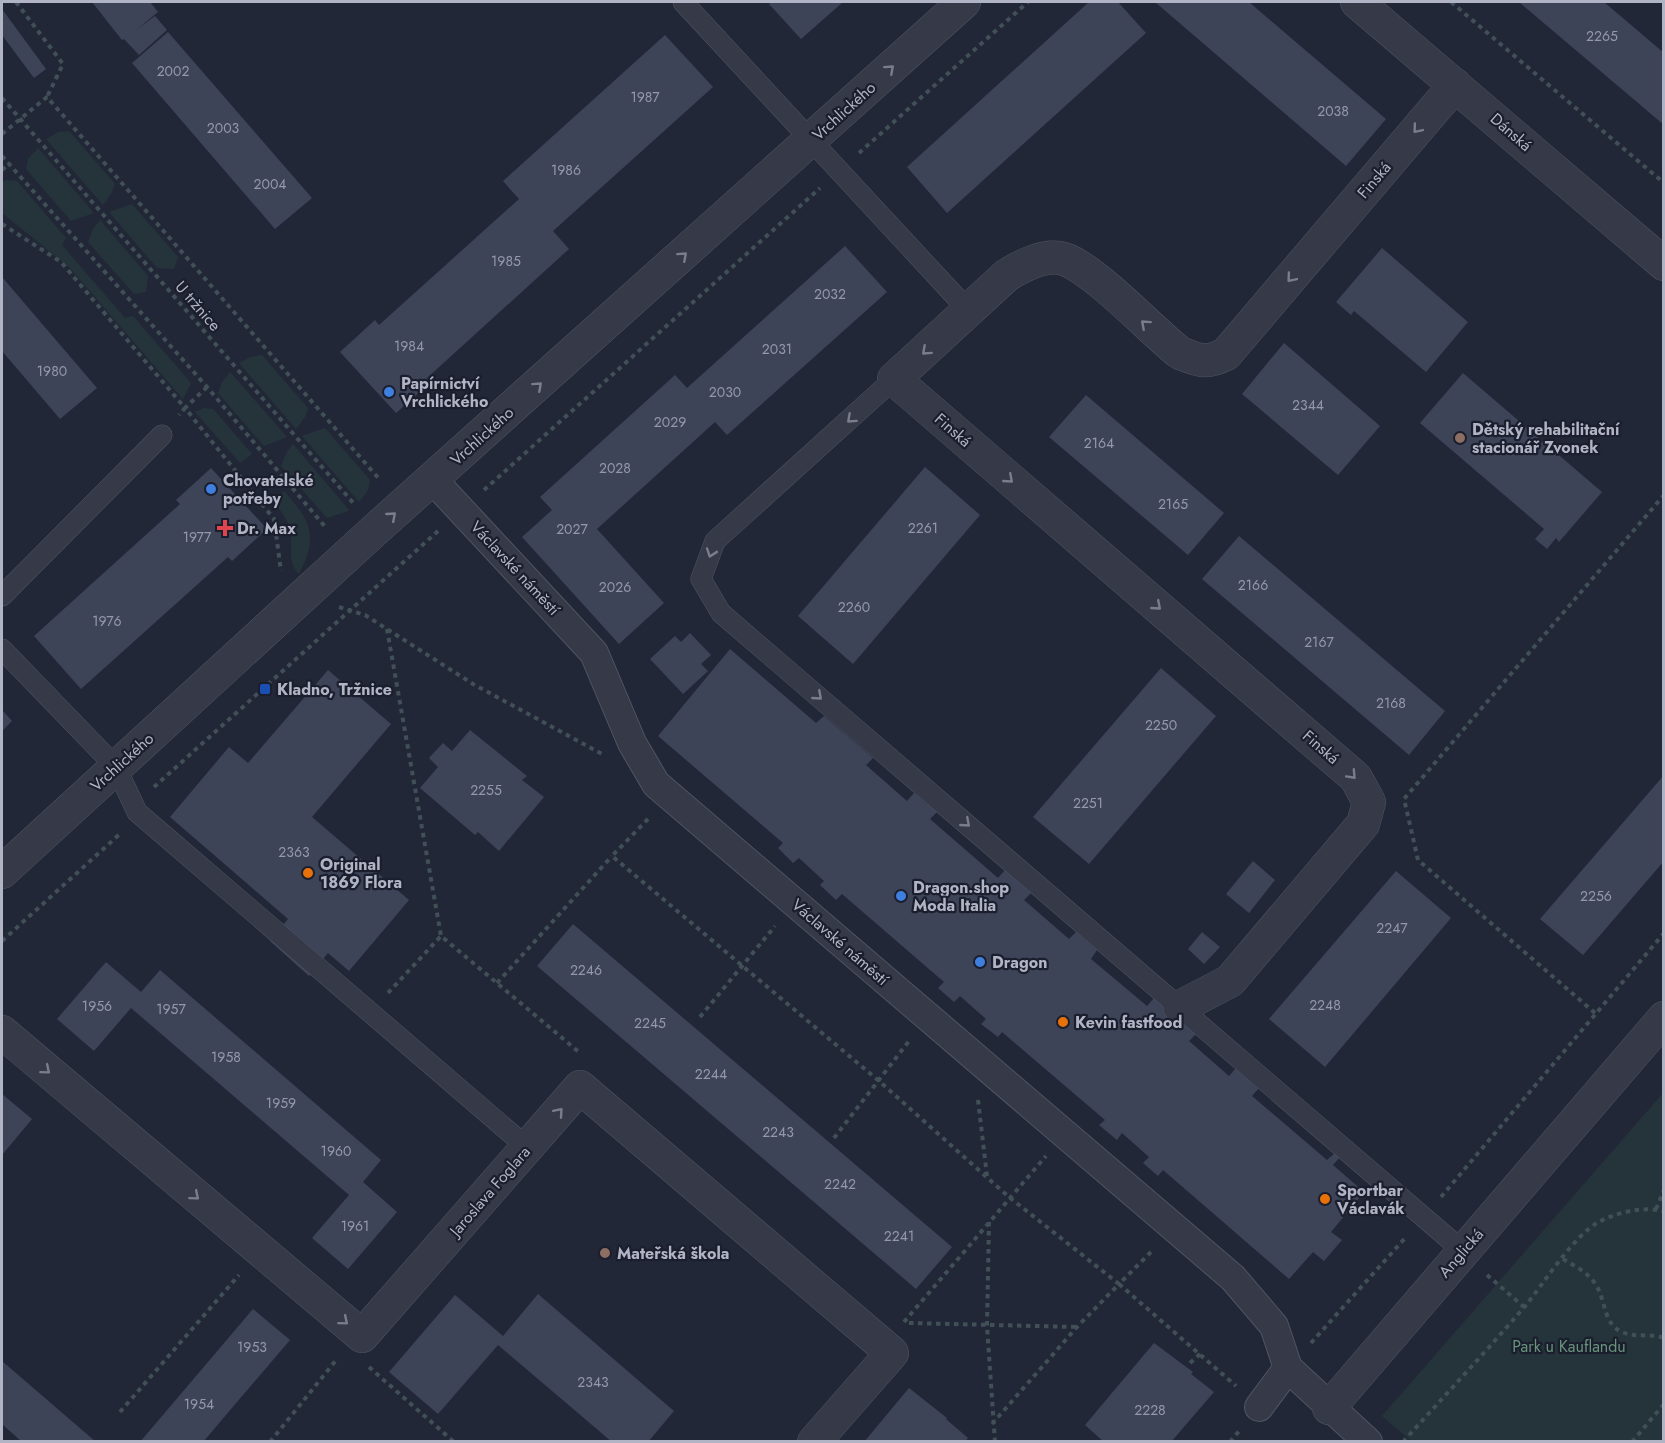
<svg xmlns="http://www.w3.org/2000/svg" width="1665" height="1443" font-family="Jost,sans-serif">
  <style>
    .green { fill: #25343a }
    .building { fill: #3e4458 }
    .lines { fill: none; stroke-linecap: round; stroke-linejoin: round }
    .service-casing { stroke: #505463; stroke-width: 21 }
    .pedestrian-casing { stroke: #505463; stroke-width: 30 }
    .minor-casing { stroke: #505463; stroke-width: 34 }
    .path { stroke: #414f56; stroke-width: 4; stroke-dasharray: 4.5 4.5; stroke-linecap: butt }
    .service { stroke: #353948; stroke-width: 20 }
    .pedestrian { stroke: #353948; stroke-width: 28 }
    .minor { stroke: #353948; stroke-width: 33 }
    .oneway { stroke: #797d8d }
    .shop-dot { fill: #3f7fe0; stroke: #1b1e2d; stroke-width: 2 }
    .education-dot { fill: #8d6e63; stroke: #1b1e2d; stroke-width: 2 }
    .health-dot { fill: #e0444e; stroke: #1b1e2d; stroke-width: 2 }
    .transit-dot { fill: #1a4fb4; stroke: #1b1e2d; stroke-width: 2 }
    .food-dot { fill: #e8710a; stroke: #1b1e2d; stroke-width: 2 }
    .labels { text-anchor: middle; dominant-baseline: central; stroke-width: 4.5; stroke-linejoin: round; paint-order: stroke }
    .number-label { font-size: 14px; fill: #9498aa }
    .street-label { font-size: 16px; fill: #b0b4c5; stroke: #1b1e2d }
    .poi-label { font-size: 16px; font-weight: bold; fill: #b0b4c5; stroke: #1b1e2d; text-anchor: start }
    .park-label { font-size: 16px; fill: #68947c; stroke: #1b1e2d }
  </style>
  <rect width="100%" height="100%" fill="#222738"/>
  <path class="green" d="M69,131l46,53 -4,10 -8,11 -57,-66 13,-7z
    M38,148l56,65 -23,8 -45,-52 2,-10z
    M7,180l10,1 49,57 -4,7 63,73 8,-2 58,67 -8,16 -114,-132 -67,-54v-31z
    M132,204l46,53 -4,12 -17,-1 -48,-56z
    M100,220l48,56 -2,16 -12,2 -46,-52 5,-13z
    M262,355l46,53 -3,9 -9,12 -57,-66 12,-6z
    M230,372l57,65 -23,9 -46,-53 4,-11z
    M204,408l9,1 39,45 -12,9 -45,-51z
    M325,428l45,52 -2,10 -9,12 -57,-66z
    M293,444l56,66 -1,1 -21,7 -46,-52 6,-14z
    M284,491c27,31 35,44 15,83 -13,-13 -5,-29 -9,-45 -3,-11 -10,-19 -17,-28z
    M1663,1093v348h-252l-29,-25z"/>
  <path class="building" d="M92,2h58l8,10 -22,18 19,-14 12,14 -28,25 -15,-16 -2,1z
    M771,2h72l-42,37 -32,-35z
    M1089,2h29l28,31 -199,180 -40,-46z
    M1155,2h94l137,117 -40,47z
    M1519,2h85l60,51v72z
    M2,9l44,60 -12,9 -32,-43z
    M168,32l144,166 -37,31 -143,-166z
    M665,35l48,52 -160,144 16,18 -142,129 4,4 -35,31 -56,-61 35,-32 4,5 140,-126 -16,-18z
    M845,246l42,46 -160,143 -12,-13 -118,107 67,74 -45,41 -97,-107 30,-27 -12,-13 135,-122 12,13z
    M1382,248l86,74 -42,50 -72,-61 -3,4 -15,-13z
    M2,277l95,111 -37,31 -58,-68z
    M1284,343l96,83 -42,49 -96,-81z
    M1463,373l139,119 -43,50 -3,-4 -9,11 -12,-10 9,-10 -124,-106z
    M1086,395l138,118 -36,42 -139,-118z
    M925,467l55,48 -127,149 -55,-48z
    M211,468l56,61 -35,32 -4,-4 -147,132 -47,-53 146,-132 -4,-4z
    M1239,536l206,175 -36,44 -207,-176z
    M690,633l21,22 -10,9 7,7 -25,23 -33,-35 25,-23 6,6z
    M730,649l86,74 8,-7 49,42 -7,7 41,36 7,-8 23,19 -7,7 68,59 7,-8 26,23 -7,7 45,39 7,-7 21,18 -6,9 56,47 7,-8 42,36 -7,7 40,35 7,-8 23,20 -7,8 75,64 8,-7 5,4 -7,8 31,27 -33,40 11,8 -18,21 -11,-9 -24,27 -126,-109 -5,6 -15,-13 6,-6 -27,-24 -5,7 -18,-15 6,-5 -103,-88 -4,5 -17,-13 5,-5 -26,-23 -6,6 -16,-14 6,-6 -102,-88 -6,6 -16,-15 4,-4 -25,-23 -6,5 -15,-15 5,-5 -125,-107z
    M1161,668l55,48 -127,148 -56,-47z
    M328,670l63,54 -79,93 97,83 -60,71 -21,-18 -19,23 -39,-35 18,-22 -118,-102 59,-70 19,16z
    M2,710l10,11 -10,10z
    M470,730l57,46 -5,4 22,17 -45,54 -21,-19 -3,3 -55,-47 18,-21 -9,-9 14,-15 9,8z
    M1664,775v86l-81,94 -43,-36z
    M1253,861l22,19 -26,33 -23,-19z
    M1396,871l55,47 -126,149 -56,-48z
    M573,924l379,323 -36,42 -379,-323z
    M1202,932l18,15 -16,17 -16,-15z
    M106,962l35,30 19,-22 221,190 -18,22 34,30 -49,57 -36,-31 37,-43 -218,-187 -37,43 -37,-32z
    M2,1094l30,25 -30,36z
    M538,1294l136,117 -26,31h-36l-114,-97 -60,69 -49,-42 66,-77 48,41z
    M253,1309l37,31 -87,102h-63z
    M1154,1343l39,29 -2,2 23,18 -43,50h-67l-19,-17z
    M2,1361l94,81h-74l-20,-18z
    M909,1388l38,30 -1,1 22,19 -3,4h-101z"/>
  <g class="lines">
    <g class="service-casing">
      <path id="service" d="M683,2l286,309
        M894,379l-179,162 -14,38 20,34 742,638
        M2,596l160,-161
        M2,649l114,118 21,45 391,336"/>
    </g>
    <g class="pedestrian-casing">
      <path id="pedestrian" d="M433,480l161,173 38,90 24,41 577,494 41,48 14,42
        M1259,1407l29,-39 80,74"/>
    </g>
    <g class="minor-casing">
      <path id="minor" d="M1357,2l307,262
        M2,872l374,-343 588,-527
        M1180,1007l50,-26 133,-157 6,-22 -13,-24 -462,-399 113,-104c15,-9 38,-22 57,-16 29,9 88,72 116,94 20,8 26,11 46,1l229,-269
        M2,1032l360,304 218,-249 312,266 -78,89
        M1329,1408l335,-390"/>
    </g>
    <path class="path" d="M16,2l47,62 -16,33
      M1451,2l213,181
      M2,98l353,407
      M2,134l45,-37 333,383
      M859,153l169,-151
      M2,156l205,231 120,142
      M2,170l8,-7
      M2,224l59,38 124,146 -6,7
      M207,387l-22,21 89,111 7,52
      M484,490l336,-302
      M339,607l26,8 108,69 129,70
      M387,629l54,307 139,117
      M154,787l284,-256
      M648,819l-36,37 267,225 130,116 110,87 35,-35
      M2,941l120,-109
      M497,983l115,-127
      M388,993l53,-57
      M1595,1013l-177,-153 -14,-61 260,-304
      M700,1017l75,-91
      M978,1100l9,76
      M834,1138l75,-97
      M1441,1197l223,-264
      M1656,1209l8,-19
      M989,1222l-2,104 8,116
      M1563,1259c12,7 26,14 33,26 10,15 7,39 26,47 13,6 28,1 42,6
      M1487,1275l37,32
      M904,1322l142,-166
      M909,1323l168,4
      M1311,1343l95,-106
      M1190,1363l10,-9
      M369,1367l85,75
      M120,1412l119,-137
      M992,1424l85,-97 42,-43 117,102
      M270,1442l67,-83
      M1230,1442l10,-12
      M1403,1442c41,-46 83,-90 123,-137 18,-22 47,-68 71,-82 17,-10 48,-18 67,-11
      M1632,1442l32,-38"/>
    <use href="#service" class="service"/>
    <use href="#pedestrian" class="pedestrian"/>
    <use href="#minor" class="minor"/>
  </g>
  <defs><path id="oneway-chevron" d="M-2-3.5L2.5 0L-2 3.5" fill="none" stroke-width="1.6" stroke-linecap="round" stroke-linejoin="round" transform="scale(1.5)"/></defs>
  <g class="oneway">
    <use href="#oneway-chevron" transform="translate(890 69) rotate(-42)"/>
    <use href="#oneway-chevron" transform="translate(1417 129) rotate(130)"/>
    <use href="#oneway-chevron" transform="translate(683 256) rotate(-42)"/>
    <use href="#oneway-chevron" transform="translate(1291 278) rotate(130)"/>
    <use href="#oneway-chevron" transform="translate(1145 324) rotate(-138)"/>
    <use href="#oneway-chevron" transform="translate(926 351) rotate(138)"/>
    <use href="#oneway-chevron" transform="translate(538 386) rotate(-42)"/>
    <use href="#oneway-chevron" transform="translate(851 419) rotate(138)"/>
    <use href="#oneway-chevron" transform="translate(1009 479) rotate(41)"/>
    <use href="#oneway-chevron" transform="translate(392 516) rotate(-41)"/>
    <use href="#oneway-chevron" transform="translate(711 553) rotate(109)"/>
    <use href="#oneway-chevron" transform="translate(1157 606) rotate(41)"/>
    <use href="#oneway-chevron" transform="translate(818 696) rotate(41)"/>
    <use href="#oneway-chevron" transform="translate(1352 775) rotate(47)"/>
    <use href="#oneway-chevron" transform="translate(966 823) rotate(41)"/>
    <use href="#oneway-chevron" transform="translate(46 1070) rotate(40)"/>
    <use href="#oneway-chevron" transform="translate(559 1112) rotate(-49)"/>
    <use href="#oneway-chevron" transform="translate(195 1196) rotate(40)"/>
    <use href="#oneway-chevron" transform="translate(344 1321) rotate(40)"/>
  </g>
  <g class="shop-dot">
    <circle cx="389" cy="392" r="6"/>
    <circle cx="211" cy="489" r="6"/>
    <circle cx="901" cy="896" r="6"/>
    <circle cx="980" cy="962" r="6"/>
  </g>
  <g class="education-dot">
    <circle cx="1460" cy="438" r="6"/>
    <circle cx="605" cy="1253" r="6"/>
  </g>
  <path class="health-dot" d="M222 519h6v6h6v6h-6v6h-6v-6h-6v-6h6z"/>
  <rect class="transit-dot" x="259" y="683" width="12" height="12" rx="3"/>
  <g class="food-dot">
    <circle cx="308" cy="873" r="6"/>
    <circle cx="1063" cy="1022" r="6"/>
    <circle cx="1325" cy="1199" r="6"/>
  </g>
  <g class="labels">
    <g class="number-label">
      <text x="1602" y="36">2265</text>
      <text x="173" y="71">2002</text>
      <text x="645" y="97">1987</text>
      <text x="1333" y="111">2038</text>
      <text x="223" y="128">2003</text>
      <text x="566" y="170">1986</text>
      <text x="270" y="184">2004</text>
      <text x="506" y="261">1985</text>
      <text x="830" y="294">2032</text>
      <text x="409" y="346">1984</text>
      <text x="777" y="349">2031</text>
      <text x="52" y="371">1980</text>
      <text x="725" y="392">2030</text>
      <text x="1308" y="405">2344</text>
      <text x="670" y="422">2029</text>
      <text x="1099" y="443">2164</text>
      <text x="615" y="468">2028</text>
      <text x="1173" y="504">2165</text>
      <text x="923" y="528">2261</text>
      <text x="572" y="529">2027</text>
      <text x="197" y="537">1977</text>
      <text x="1253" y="585">2166</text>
      <text x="615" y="587">2026</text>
      <text x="854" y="607">2260</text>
      <text x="107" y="621">1976</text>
      <text x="1319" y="642">2167</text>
      <text x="1391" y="703">2168</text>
      <text x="1161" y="725">2250</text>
      <text x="486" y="790">2255</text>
      <text x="1088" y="803">2251</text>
      <text x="294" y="852">2363</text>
      <text x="1596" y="896">2256</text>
      <text x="1392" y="928">2247</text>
      <text x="586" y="970">2246</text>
      <text x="1325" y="1005">2248</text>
      <text x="97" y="1006">1956</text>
      <text x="171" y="1009">1957</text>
      <text x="650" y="1023">2245</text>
      <text x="226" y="1057">1958</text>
      <text x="711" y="1074">2244</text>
      <text x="281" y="1103">1959</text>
      <text x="778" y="1132">2243</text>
      <text x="336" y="1151">1960</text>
      <text x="840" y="1184">2242</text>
      <text x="355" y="1226">1961</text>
      <text x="899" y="1236">2241</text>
      <text x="252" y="1347">1953</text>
      <text x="593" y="1382">2343</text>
      <text x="199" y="1404">1954</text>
      <text x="1150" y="1410">2228</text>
    </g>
    <g class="street-label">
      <text transform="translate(844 111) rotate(-42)">Vrchlického</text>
      <text transform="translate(1511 132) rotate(41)">Dánská</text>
      <text transform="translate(1374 180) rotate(-50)">Finská</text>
      <text transform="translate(198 306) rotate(49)">U tržnice</text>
      <text transform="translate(953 430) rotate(41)">Finská</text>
      <text transform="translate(482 436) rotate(-42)">Vrchlického</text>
      <text transform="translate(515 568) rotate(47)">Václavské náměstí</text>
      <text transform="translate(1321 747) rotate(41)">Finská</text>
      <text transform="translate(122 762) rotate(-42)">Vrchlického</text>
      <text transform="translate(840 942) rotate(41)">Václavské náměstí</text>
      <text transform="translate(490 1191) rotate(-49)">Jaroslava Foglara</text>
      <text transform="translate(1461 1253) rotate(-49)">Anglická</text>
    </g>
    <g class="poi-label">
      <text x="401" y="383">Papírnictví<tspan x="401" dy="18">Vrchlického</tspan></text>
      <text x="1472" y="429">Dětský rehabilitační<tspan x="1472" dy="18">stacionář Zvonek</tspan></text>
      <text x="223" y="480">Chovatelské<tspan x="223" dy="18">potřeby</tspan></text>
      <text x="237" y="528">Dr. Max</text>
      <text x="277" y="689">Kladno, Tržnice</text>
      <text x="320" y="864">Original<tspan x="320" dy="18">1869 Flora</tspan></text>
      <text x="913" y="887">Dragon.shop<tspan x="913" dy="18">Moda Italia</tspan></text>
      <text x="992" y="962">Dragon</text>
      <text x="1075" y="1022">Kevin fastfood</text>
      <text x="1337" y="1190">Sportbar<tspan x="1337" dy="18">Václavák</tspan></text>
      <text x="617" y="1253">Mateřská škola</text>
    </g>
    <g class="park-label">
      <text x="1569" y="1346">Park u Kauflandu</text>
    </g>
  </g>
  <rect width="1665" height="1443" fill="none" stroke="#b0b4c5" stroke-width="6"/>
</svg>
